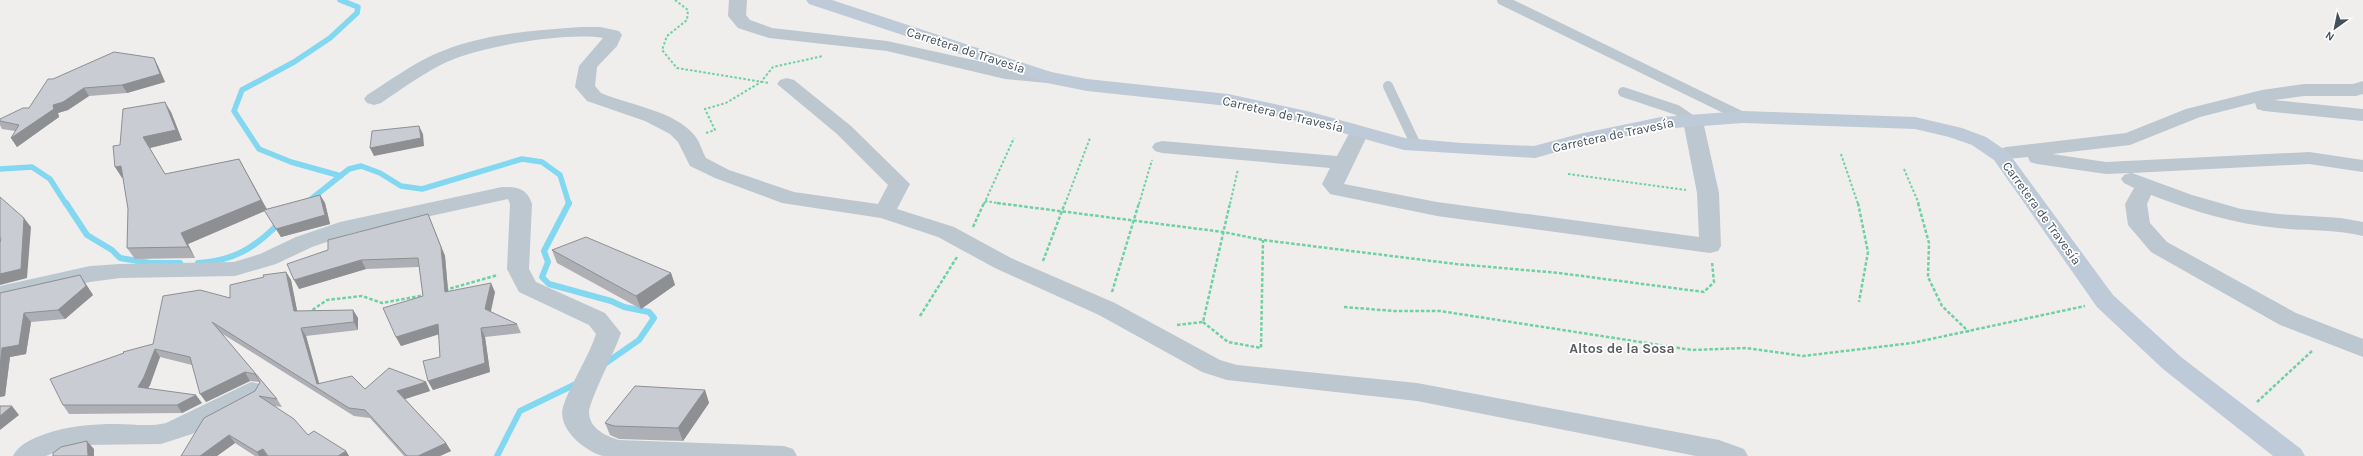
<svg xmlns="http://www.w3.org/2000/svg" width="2363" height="456" font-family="Karla,sans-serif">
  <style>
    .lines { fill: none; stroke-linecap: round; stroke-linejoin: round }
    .stream-far1 { stroke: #82d7f1; stroke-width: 5.5 }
    .stream { stroke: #82d7f1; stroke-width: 6 }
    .path-far1 { stroke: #6ed1a2; stroke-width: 2; stroke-dasharray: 2.5 2; stroke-linecap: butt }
    .path { stroke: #6ed1a2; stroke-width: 2.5; stroke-dasharray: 3.5 2; stroke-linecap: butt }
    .lane { stroke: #bcc7d0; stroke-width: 10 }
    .street { fill: #bcc7d0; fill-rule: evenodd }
    .secondary { fill: #becad8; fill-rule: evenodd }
    .wall { fill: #adafb5 }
    .shaded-wall { fill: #8d8f93 }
    .building { fill: #c9ccd2; stroke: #8d8f93 }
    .labels { text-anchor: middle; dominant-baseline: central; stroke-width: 3.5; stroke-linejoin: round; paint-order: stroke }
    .street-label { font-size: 13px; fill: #44505c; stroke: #fff }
    .neighbourhood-label { font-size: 14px; font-weight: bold; fill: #595d62; stroke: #fff }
  </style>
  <rect width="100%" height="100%" fill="#f0eded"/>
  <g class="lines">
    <path class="stream-far1" d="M340,0l18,7 -1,6 -27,25 -36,24 -52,28 -8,21 25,38 32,13 50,14
      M0,169l32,-2 18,12 16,25
      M310,200l39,-31 12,-3 19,7 21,13 21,3 100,-30 20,3 18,13 9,29"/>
    <path class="stream" d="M66,203l21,32 25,15 8,8 30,5h30
      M569,203l-25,48 4,11 -6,15 7,7 62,17 13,6 25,5 5,6 -15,22 -36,25
      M198,263c35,-2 57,-15 81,-40
      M497,456l23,-45 60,-29"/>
    <path class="path-far1" d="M675,0l13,10 -1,10 -20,16 -5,14 15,18 92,15
      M706,133l9,-3 -10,-21 21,-6 35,-21 12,-15 50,-11
      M1841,154l17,50
      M1904,169l15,35
      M1568,174l118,16
      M985,201l19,3
      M984,204l30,-66
      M1065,204l25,-66
      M1139,204l13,-44
      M1230,204l8,-35"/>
    <path class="path" d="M997,203l226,29 40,8 193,24 103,9 145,19 10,-10 -2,-20
      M1858,203l10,49 -9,50
      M1918,203l11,40 -1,34 14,29 27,26
      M973,227l11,-24
      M1043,261l22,-58
      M445,290l53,-15
      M1112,292l27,-89
      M1344,307l50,4h46l252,39 54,-2 57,8 109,-13 173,-37
      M308,313l19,-13 35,-4 20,7 43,-8
      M920,316l37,-59
      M1203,322l25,20 33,6 2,-108
      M1177,325l26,-3 27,-119
      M2257,402l55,-51"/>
    <path class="lane" d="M1502,0l241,117
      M1388,86l28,59
      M1623,92l54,18 16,11"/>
    <path class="street" d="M729,0h18l-1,15 4,5 22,8 115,13 118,26 42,4 7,2 2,4 -2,4 -7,2 -42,-4 -118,-28 -118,-13 -31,-10 -10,-12z
      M582,27h18l19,4 3,4 -5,11 -20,21 -2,19 6,7c28,12 75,18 94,43 5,6 7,15 11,22l23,12 65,22 84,12 10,-19 -51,-51 -60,-50 3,-4 7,-2 7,2 57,46 55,54 4,4 -13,25 57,18 57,31 104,45 105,57 17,5 180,18 302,57 25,9 4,7h-52l-279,-55 -190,-21 -25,-8 -103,-57 -104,-47 -57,-31 -57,-19 -99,-15 -67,-25 -25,-12 -12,-24 -8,-8 -25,-13 -58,-20 -12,-14 4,-21 24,-28c-36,-6 -121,8 -154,23 -24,11 -46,27 -68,42l-7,2 -7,-2 -3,-4 3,-4c22,-14 44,-30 68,-41 44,-20 99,-24 147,-27z
      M2363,81v13l-7,2h-52l-30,4 89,9v12l-99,-10 -7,-2 -2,-6 -55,14 -70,28 -78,9 54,8 203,-10 54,8v12l-54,-8 -177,9 60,22 49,14 37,5 63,4 22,4v14c-28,-7 -56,-5 -85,-8 -43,-4 -86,-17 -127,-33l-4,9 3,19 17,19 129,71 67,26v18l-83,-32 -129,-73 -23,-27 -3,-21 9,-16 -10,-5 -3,-4 3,-4 6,-2 -24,1 -69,-10 -7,-2 -2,-5 -22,2 -7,-2 -3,-4 3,-4 7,-2 120,-14 60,-24 76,-19 42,-6h49z
      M1693,115l7,2 3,4 16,72 2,53 -3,5 -8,2 -273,-37 -107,-22 -8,-10 8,-16 -168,-15 -7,-2 -3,-4 3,-4 7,-2 175,15 15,-28 7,-2 7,2 3,4 -25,52 93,18 262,35 -2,-44 -14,-72 3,-4z
      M502,187c15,0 25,1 30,17l-3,65 7,13 69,31 16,20c-5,16 -33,70 -32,80 1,16 17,23 30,27l165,6 9,3 4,7h-194c-18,-5 -46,-27 -40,-49 7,-23 25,-48 33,-73l-7,-9 -70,-33 -12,-23 3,-65 -2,-5 -155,34 -41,14 -36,17 -41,12 -115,2 -30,4 -90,20v-16l90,-20 30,-2 114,-2 26,-8 36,-17 44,-15z
      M251,382l9,2 4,7 -4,7 -68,36 -31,10 -77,1 -22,4 -16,7h-33c6,-12 19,-17 32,-22 23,-8 47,-10 72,-10 16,0 32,3 49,-1z"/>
    <path class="secondary" d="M806,0h26l219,72 36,7 141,15 83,18 94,26 57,5 72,3 45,-12 82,-17 82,-6 172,6 47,11 24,9 22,15 105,143 68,62 120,92 4,7h-32l-110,-87 -66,-62 -103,-147 -22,-15 -23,-8 -34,-8 -172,-6 -82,6 -79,16 -47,13 -131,-8 -97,-27 -79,-17 -141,-15 -40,-8 -238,-79z"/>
  </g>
  <path class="wall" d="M154,58l4,8 7,16 -38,11 -38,3 -21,14 -10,3 1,4 -42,30 -6,-9 4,-7 -13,-2 -2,-4v-6l29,-11 24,-29z
    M171,112l11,28 -32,8 15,26 74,-15 28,50 53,-14 5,8 5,21 -49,13 -16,-26 -77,33 7,14 -60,1 -8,-11 1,-39 -5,-31h-1l-2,-33z
    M428,214l17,42 3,35 47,1 -4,20 26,12 4,9 -36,4 5,35 -57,18 -5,-9 12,-24 -1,-23 -38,12 -5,-9 27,-41 -4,-29 -53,2 -67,20 29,-39z
    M552,250l119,23 4,12 -34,24 -84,-46z
    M286,272l5,8 6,31 56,-1 5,8v12l-52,6 13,47 46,6 61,-7 4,9 -25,8 41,44 5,8 -11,5h-36l-34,-38 -16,-2 -133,-83 56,66 5,8 -8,-1 34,29 38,16 3,5h-94l-20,-13 -18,13 43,-74 -10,-1 -44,21 -14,-37 -32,-8 -10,28 -2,3 54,15 -20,10 -113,1 -6,-9 90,-61 111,-67z
    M80,275l13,20 -28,24 -34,3 -5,32 -16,3 -5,39 -5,1v-104z
    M705,390l4,13 -26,38 -64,-2 -9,-4 -5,-12z"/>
  <path class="shaded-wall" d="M154,58l4,8 7,16 -38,11 -5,-8z
    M84,88l5,8 -21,14 -10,3 1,4 -42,30 -6,-9 42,-33z
    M165,102l6,10 11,28 -32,8 -7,-11z
    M419,126l4,8 1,12 -50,10 -4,-8z
    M239,159l28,51 -79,34 7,14 -7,-11 -7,-14z
    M121,166l7,10 -6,2 -7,-11z
    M320,195l5,8 5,21 -49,13 -5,-8z
    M428,214l17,42 4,45 -4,-9z
    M24,218l7,9 -4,51 -27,7v-11z
    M361,260l5,9 -67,20 -5,-9z
    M286,272l5,8 8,40 -5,-9z
    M671,273l4,12 -34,24 -5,-13z
    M80,275l13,20 -28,24 -7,-9z
    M491,283l4,9 -6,26 -4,-9z
    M353,310l5,8v12l-4,-8z
    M24,313l7,9 -5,32 -16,3 -5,39 -5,1v-30l2,-19z
    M438,324l5,9 -42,13 -5,-9z
    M301,328l5,8 15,54 -4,-6z
    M481,328l4,9 5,35 -57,18 -5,-9z
    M155,349l5,8 -10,28 -6,10 -6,-8z
    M245,372l5,9 -44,21 -6,-8z
    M426,382l4,9 -28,9 -5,-9z
    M705,390l4,13 -26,38 -5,-13z
    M196,395l6,8 -20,10 -5,-8z
    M12,406l7,9 -19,15v-14z
    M229,435l6,8 -18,13h-17z
    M87,441l7,8v7h-6z
    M446,443l5,8 -11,5h-22z
    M263,449l4,7h-8l-2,-4z
    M346,451l3,5h-11z"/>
  <path class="building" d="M114,52l40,6 6,16 -38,11 -38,3 -21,14 -10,3 1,4 -43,29 8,-13 -19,-4v-2l23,-11h6l19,-29h5z
    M165,102l11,28 -33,7 22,37 74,-15 22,41 -80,33 7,14 -61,1 1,-39 -7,-43 -6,1 -2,-21 7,-1 3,-36z
    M419,126l2,12 -51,10 2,-17z
    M320,195l5,20 -49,14 -12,-19z
    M0,197l24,21 -3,51 -21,5v-31l1,-5h-1z
    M428,214l13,33 4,45 46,-9 -6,26 32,15 -36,4 4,35 -57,18 -5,-20 17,-4 -2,-33 -42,13 -13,-29 40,-12 -5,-38 -57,2 -67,20 -7,-16 41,-14v-10z
    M586,237l85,36 -35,23 -84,-46z
    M286,272l8,39 59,-1 1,12 -53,6 16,56 35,-8 13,13 24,-21 37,14 -29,9 49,52 -28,13h-11l-42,-46 -16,-2 -137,-86 65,77 -18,-3 35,23 14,16 6,-4 32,20 -8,5h-70l-5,-7 -6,3 -28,-17 -29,21h-19l23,-38 51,-27 5,-9 -5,-8 -10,-2 -45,22 -10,-37 -35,-8 -11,28 -6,10 58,8 -19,10h-114l-13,-26 74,-26 -1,-1 30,-8 10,-48 37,-6 30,8v-13l34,-8 -1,-2z
    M80,275l6,11 -28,24 -34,3 -5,32 -17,3 -2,19v-74z
    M635,386l70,4 -27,38 -64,-2 -9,-3z
    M0,406h12l-12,10z
    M87,441l1,15h-35v-3l8,-6z"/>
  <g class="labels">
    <g class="street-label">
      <text transform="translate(966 50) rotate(18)">Carretera de Travesía</text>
      <text transform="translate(1283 114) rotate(13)">Carretera de Travesía</text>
      <text transform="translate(1613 135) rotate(-12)">Carretera de Travesía</text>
      <text transform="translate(2042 213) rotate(54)">Carretera de Travesía</text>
    </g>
    <g class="neighbourhood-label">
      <text x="1622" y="348">Altos de la Sosa</text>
    </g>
  </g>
  <g transform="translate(2335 28) rotate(213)" stroke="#ffffff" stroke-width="3" paint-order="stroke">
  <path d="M0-3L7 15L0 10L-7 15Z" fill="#44505c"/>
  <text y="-6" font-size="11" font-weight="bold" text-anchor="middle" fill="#44505c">N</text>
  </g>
</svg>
